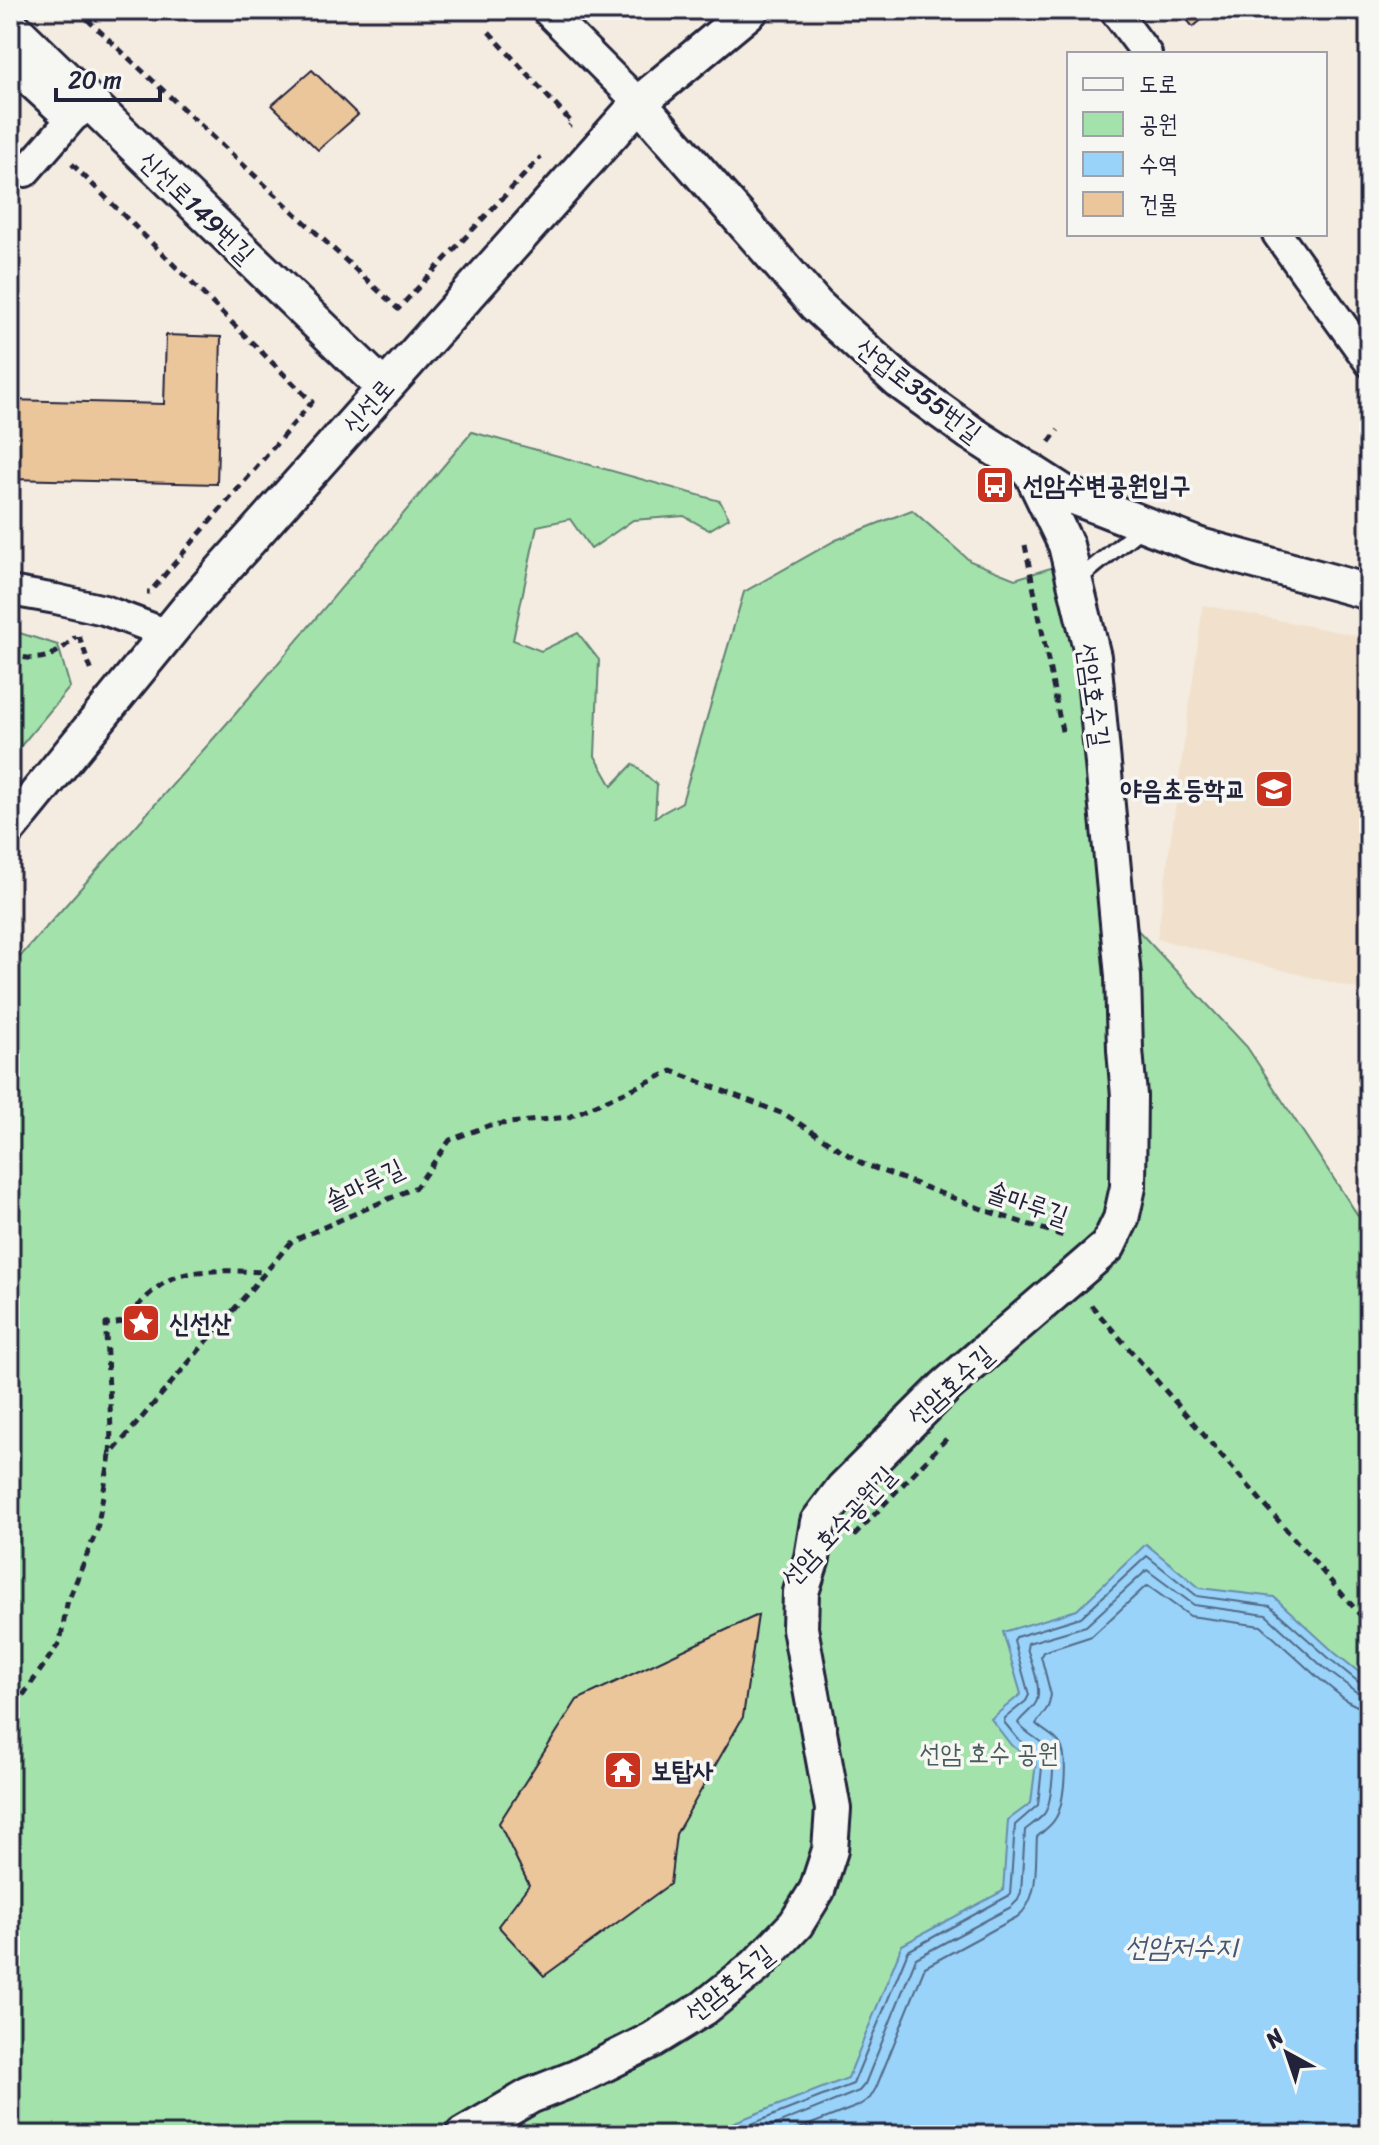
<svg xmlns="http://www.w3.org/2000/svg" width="1379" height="2145" font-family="Sriracha,'Poor Story',sans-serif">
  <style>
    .built { fill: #f1e1cc }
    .green { fill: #a3e3ab; stroke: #628273; stroke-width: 2 }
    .water { fill: #99d3f9; stroke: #698cad; stroke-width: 2 }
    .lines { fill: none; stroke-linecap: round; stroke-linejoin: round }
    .shore { stroke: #526987; stroke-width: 2 }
    .building { fill: #ebc69b; stroke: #22223b; stroke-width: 2 }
    .service-casing { stroke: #22223b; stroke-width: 20 }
    .minor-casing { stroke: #22223b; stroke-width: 34 }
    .tertiary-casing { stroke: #22223b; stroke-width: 40 }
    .path { stroke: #22223b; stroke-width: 5; stroke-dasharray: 8 6; stroke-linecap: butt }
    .service { stroke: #f6f6f2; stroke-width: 14 }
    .minor { stroke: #f6f6f2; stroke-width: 28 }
    .tertiary { stroke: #f6f6f2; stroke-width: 34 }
    .labels { text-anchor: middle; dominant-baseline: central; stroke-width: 7; stroke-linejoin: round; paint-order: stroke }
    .street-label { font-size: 26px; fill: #22223b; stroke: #f6f6f2 }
    .poi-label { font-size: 26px; font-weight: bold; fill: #22223b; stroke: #f6f6f2; text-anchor: start }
    .park-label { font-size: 26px; fill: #495c5d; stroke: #f6f6f2 }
    .water-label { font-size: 28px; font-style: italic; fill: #465774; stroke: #f6f6f2 }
  </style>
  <rect width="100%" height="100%" fill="#f4ece1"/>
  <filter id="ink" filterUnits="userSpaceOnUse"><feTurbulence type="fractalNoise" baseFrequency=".0125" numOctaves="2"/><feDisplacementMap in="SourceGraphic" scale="16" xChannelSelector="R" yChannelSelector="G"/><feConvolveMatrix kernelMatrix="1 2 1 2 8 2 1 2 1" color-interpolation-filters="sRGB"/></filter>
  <g filter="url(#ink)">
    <path class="built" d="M1203,605l166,33v354l-212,-53z"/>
    <path class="green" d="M472,432l248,69 9,17 -20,12 -25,-14 -51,4 -42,29 -21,-30 -33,7 -24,114 28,11 37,-18 21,27 -4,96 17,30 21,-22 24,21 -2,32 27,-15 62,-210 92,-52 76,-30 58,51 45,18 52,-16 38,332 142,152 116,176 6,6v906h-1359v-1167l227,-256z
      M10,630l48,15 12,42 -60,72z"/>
    <path class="water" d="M1146,1544l54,44 74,9 61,56 34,27v455h-649l2,-8 126,-49 54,-133 101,-54 5,-71 23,-17 5,-41 -25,-17 -20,-26 30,-25 -18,-62 74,-22z"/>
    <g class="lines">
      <path class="shore" d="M728,2135l3,-3 122,-48 55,-133 102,-56 5,-70 23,-20 5,-47 -26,-20 -13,-16 1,-4 21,-17 3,-6 -15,-54 2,-4 65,-20 66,-61 50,40 73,10 60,53 31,25 8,2
        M750,2135l109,-44 6,-7 51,-126 95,-51 7,-7 3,-8 4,-62c6,-5 14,-10 19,-16 7,-8 12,-53 7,-62 -8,-12 -25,-17 -33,-29 4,-7 12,-11 17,-19 9,-12 -4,-42 -8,-56l1,-5 58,-17 61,-56 47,35 72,10 57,52 32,24 14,5
        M783,2135l75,-29 12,-8 6,-10 49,-121 92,-50c23,-17 18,-54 20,-80 6,-6 14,-11 18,-18 9,-13 14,-61 5,-75 -6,-9 -17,-13 -24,-20l12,-17 3,-12 -10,-39 2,-4 49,-16 53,-49 3,-1 42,30 71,10 55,50 31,25 10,5 12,2"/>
    </g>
    <path class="building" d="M176,10h25l-16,10z
      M1179,10h34l-20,17z
      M312,70l46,45 -40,35 -46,-45z
      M166,335l55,2 -4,147 -207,-5v-79l154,4z
      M758,1615l-15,102 -67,117 -6,50 -126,92 -46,-50 31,-41 -30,-62 78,-123z"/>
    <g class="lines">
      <g class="service-casing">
        <path id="service" d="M1076,581l68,-55"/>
      </g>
      <g class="minor-casing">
        <path id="minor" d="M546,10l93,93
          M1114,10l33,44
          M25,172l48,-55 17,-12
          M1277,234l92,128
          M10,591l46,8 48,11 64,24"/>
      </g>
      <g class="tertiary-casing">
        <path id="tertiary" d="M10,25l374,363
          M10,60l59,54
          M639,103l177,202 83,76 72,52 95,61 134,52 169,46
          M10,827l182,-223 447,-501 112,-93
          M463,2135l67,-39 48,-19 74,-37 52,-32 52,-42 40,-42 21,-34 13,-40 3,-41 -33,-181 1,-36 11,-34 6,-36 25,-33 103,-103 162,-140 13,-27 7,-32 1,-91 -4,-46 -2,-74 -30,-319 -27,-112 -36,-75"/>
      </g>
      <path class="path" d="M77,10l321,299 143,-152
        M489,32l83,91 -3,3
        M72,164l240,238 -162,190h-3
        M1049,442l9,-12
        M1025,545l38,191
        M79,636l13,36
        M10,654c30,10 45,3 66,-18
        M10,682l6,-7 3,-18
        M1091,1305l278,320
        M110,1454c3,-43 -4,-86 -4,-130l18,-2c12,-15 33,-39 52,-45 28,-9 59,-6 88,-5
        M854,1536l95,-100
        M10,1720l9,-19 41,-59 7,-38 30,-74 13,-75 182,-214 124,-54 34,-47 40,-15 79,-8 103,-46 114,44 75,48 129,49 77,25"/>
      <use href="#service" class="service"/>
      <use href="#minor" class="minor"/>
      <use href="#tertiary" class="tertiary"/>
    </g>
  </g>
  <defs>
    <g id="bus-square" transform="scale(2)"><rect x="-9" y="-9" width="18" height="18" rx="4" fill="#c8321e" stroke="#f6f6f2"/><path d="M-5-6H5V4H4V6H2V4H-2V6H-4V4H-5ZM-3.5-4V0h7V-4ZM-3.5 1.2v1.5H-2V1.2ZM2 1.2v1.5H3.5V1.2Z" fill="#fff"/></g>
    <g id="school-square" transform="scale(2)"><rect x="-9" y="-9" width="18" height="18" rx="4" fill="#c8321e" stroke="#f6f6f2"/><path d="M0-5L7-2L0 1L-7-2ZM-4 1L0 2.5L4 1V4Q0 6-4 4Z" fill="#fff"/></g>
    <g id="sight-square" transform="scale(2)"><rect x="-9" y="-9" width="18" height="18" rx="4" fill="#c8321e" stroke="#f6f6f2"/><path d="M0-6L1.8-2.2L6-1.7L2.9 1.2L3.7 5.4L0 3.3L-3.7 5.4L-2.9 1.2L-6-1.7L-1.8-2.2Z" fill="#fff"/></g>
    <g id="temple-square" transform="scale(2)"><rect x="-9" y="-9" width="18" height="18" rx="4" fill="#c8321e" stroke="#f6f6f2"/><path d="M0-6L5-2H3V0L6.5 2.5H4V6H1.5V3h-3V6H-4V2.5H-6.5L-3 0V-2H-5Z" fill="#fff"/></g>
  </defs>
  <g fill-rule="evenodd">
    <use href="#bus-square" x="995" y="485"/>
    <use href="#school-square" x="1274" y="789"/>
    <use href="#sight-square" x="141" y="1323"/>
    <use href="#temple-square" x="623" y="1770"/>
  </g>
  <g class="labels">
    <g class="street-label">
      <text transform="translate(197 207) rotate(44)">신선로149번길</text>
      <text transform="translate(919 390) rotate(38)">산업로355번길</text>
      <text transform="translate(368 406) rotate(-49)">신선로</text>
      <text transform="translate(1094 695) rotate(82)">선암호수길</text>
      <text transform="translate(364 1184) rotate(-26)">솔마루길</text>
      <text transform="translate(1028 1203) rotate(19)">솔마루길</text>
      <text transform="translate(950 1385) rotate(-42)">선암호수길</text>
      <text transform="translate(838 1526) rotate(-47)">선암 호수공원길</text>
      <text transform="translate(729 1983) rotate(-39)">선암호수길</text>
    </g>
    <g class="poi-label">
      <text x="1023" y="485">선암수변공원입구</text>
      <text x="1246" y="789" text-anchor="end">야음초등학교</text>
      <text x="169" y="1323">신선산</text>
      <text x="651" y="1770">보탑사</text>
    </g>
    <g class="park-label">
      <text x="989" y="1753">선암 호수 공원</text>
    </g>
    <g class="water-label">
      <text x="1181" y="1946">선암저수지</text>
    </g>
  </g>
  <rect width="1379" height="2145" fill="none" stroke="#f6f6f2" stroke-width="40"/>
  <rect x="20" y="20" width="1339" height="2105" fill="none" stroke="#22223b" stroke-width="3" filter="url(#ink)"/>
  <rect x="1067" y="52" width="260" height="184" fill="#f6f6f2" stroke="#a1a1a9" stroke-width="2"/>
  <rect x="1083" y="78" width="40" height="12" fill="#f6f6f2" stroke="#a1a1a9" stroke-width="2"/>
  <text x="1139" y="92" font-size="24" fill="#22223b">도로</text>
  <rect x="1083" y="112" width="40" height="24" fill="#a3e3ab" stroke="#a1a1a9" stroke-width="2"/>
  <text x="1139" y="132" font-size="24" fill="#22223b">공원</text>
  <rect x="1083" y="152" width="40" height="24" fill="#99d3f9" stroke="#a1a1a9" stroke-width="2"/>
  <text x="1139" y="172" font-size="24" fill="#22223b">수역</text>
  <rect x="1083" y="192" width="40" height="24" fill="#ebc69b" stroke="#a1a1a9" stroke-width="2"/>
  <text x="1139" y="212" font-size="24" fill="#22223b">건물</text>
  <g transform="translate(1287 2053) rotate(320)" stroke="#f6f6f2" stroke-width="6" paint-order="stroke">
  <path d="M0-6L14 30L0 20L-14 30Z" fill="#22223b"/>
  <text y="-12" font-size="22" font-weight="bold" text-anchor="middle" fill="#22223b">N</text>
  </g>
  <path d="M56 88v12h104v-12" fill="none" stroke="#22223b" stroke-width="4"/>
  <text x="68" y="88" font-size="24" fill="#22223b" stroke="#f6f6f2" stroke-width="6" paint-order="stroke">20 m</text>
</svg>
